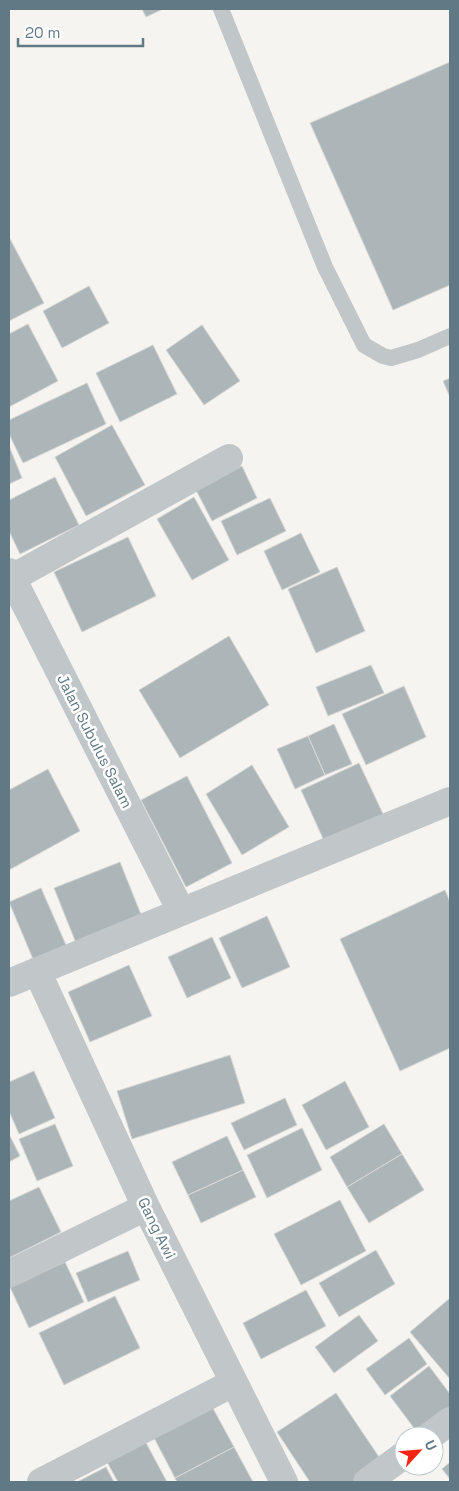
<svg xmlns="http://www.w3.org/2000/svg" width="459" height="1491" font-family="'Space Grotesk',sans-serif">
  <style>
    .building { fill: #acb6b9; stroke: #d5d5d3 }
    .lines { fill: none; stroke-linecap: round; stroke-linejoin: round }
    .lane { stroke: #c1c6c9; stroke-width: 16 }
    .street { stroke: #c1c6c9; stroke-width: 28 }
    .labels { text-anchor: middle; dominant-baseline: central; stroke-width: 5; stroke-linejoin: round; paint-order: stroke }
    .street-label { font-size: 15px; fill: #607984; stroke: #fff }
  </style>
  <rect width="100%" height="100%" fill="#f5f4f0"/>
  <path class="building" d="M142,9h21l-17,8z
    M450,62v223l-57,25 -83,-187z
    M9,237l35,66 -35,18z
    M89,286l20,37 -47,25 -19,-37z
    M28,324l30,57 -49,26v-73z
    M202,325l38,56 -36,24 -38,-55z
    M153,345l24,49 -57,28 -24,-49z
    M450,378v19l-7,-16z
    M87,383l19,41 -83,39 -14,-29v-14z
    M112,425l33,60 -59,31 -31,-59z
    M9,446l13,32 -13,6z
    M242,466l15,32 -45,23 -16,-31z
    M55,477l24,48 -59,29 -11,-23v-31z
    M194,497l35,63 -37,20 -35,-61z
    M270,498l16,33 -49,24 -16,-34z
    M301,533l19,39 -38,18 -18,-39z
    M128,537l28,59 -74,36 -28,-60z
    M337,567l28,64 -49,22 -28,-64z
    M229,636l40,69 -89,53 -41,-68z
    M371,665l13,28 -56,23 -12,-29z
    M404,686l22,51 -60,28 -24,-51z
    M334,724l18,40 -27,11 -17,-39z
    M308,736l17,39 -30,14 -18,-40z
    M359,763l25,53 -59,27 -24,-53z
    M252,765l37,62 -47,28 -36,-61z
    M48,769l32,62 -71,39v-80z
    M187,776l45,87 -46,24 -45,-87z
    M120,862l22,55 -66,26 -22,-55z
    M41,888l25,57 -33,14 -24,-57z
    M445,890l5,12v146l-50,23 -60,-132z
    M267,916l23,51 -48,21 -23,-50z
    M212,937l19,41 -44,20 -19,-41z
    M129,965l23,51 -62,26 -22,-50z
    M230,1055l15,48 -113,36 -15,-48z
    M34,1071l21,47 -36,16 -10,-23v-29z
    M345,1081l24,46 -43,23 -24,-45z
    M285,1098l12,27 -53,25 -13,-27z
    M55,1124l18,42 -36,15 -18,-42z
    M384,1124l18,30 -55,33 -17,-30z
    M302,1128l20,42 -55,28 -20,-43z
    M9,1134l11,22 -11,6z
    M227,1136l16,34 -55,25 -16,-33z
    M402,1154l22,36 -55,33 -22,-36z
    M243,1170l13,27 -55,26 -13,-28z
    M39,1187l22,45 -52,26v-57z
    M340,1200l26,51 -65,34 -27,-51z
    M376,1250l19,34 -56,33 -20,-34z
    M128,1251l12,29 -52,22 -12,-29z
    M65,1262l19,40 -55,26 -19,-41z
    M306,1290l20,36 -65,33 -18,-36z
    M115,1296l25,52 -76,37 -25,-52z
    M450,1298v81l-40,-47z
    M359,1315l19,26 -44,32 -19,-26z
    M409,1338l18,26 -42,31 -19,-26z
    M429,1366l21,28v19l-30,23 -30,-40z
    M336,1393l47,70 -28,19h-45l-33,-50z
    M209,1401l25,46 -59,31 -24,-46z
    M144,1439l23,43h-49l-12,-22z
    M234,1447l19,35h-76l-2,-4z
    M450,1462v17l-8,-10z
    M106,1467l8,15h-37z"/>
  <g class="lines">
    <path class="lane" d="M221,9l104,258 39,78 19,11 8,2 27,-8 32,-14"/>
    <path class="street" d="M9,572l172,339
      M12,578l217,-120
      M37,971l109,236 138,275
      M9,983l441,-182
      M9,1274l137,-67
      M430,1436l20,-15
      M41,1482l192,-99
      M367,1482l37,-27"/>
  </g>
  <g class="labels">
    <g class="street-label">
      <text transform="translate(95 741) rotate(63)">Jalan Subulus Salam</text>
      <text transform="translate(157 1228) rotate(64)">Gang Awi</text>
    </g>
  </g>
  <rect width="459" height="1491" fill="none" stroke="#607984" stroke-width="20"/>
  <g transform="translate(419 1451) rotate(64)"><circle r="24" fill="#ffffff" stroke="#bfc9ce"/>
  <path d="M0-4L9 19L0 12L-9 19Z" fill="#f32411"/>
  <text y="-8" font-size="14" font-weight="bold" text-anchor="middle" fill="#607984">U</text>
  </g>
  <path d="M18 38v8h125v-8" fill="none" stroke="#607984" stroke-width="2.5"/>
  <text x="25" y="38" font-size="15" fill="#607984" stroke="#ffffff" stroke-width="4" paint-order="stroke">20 m</text>
</svg>
